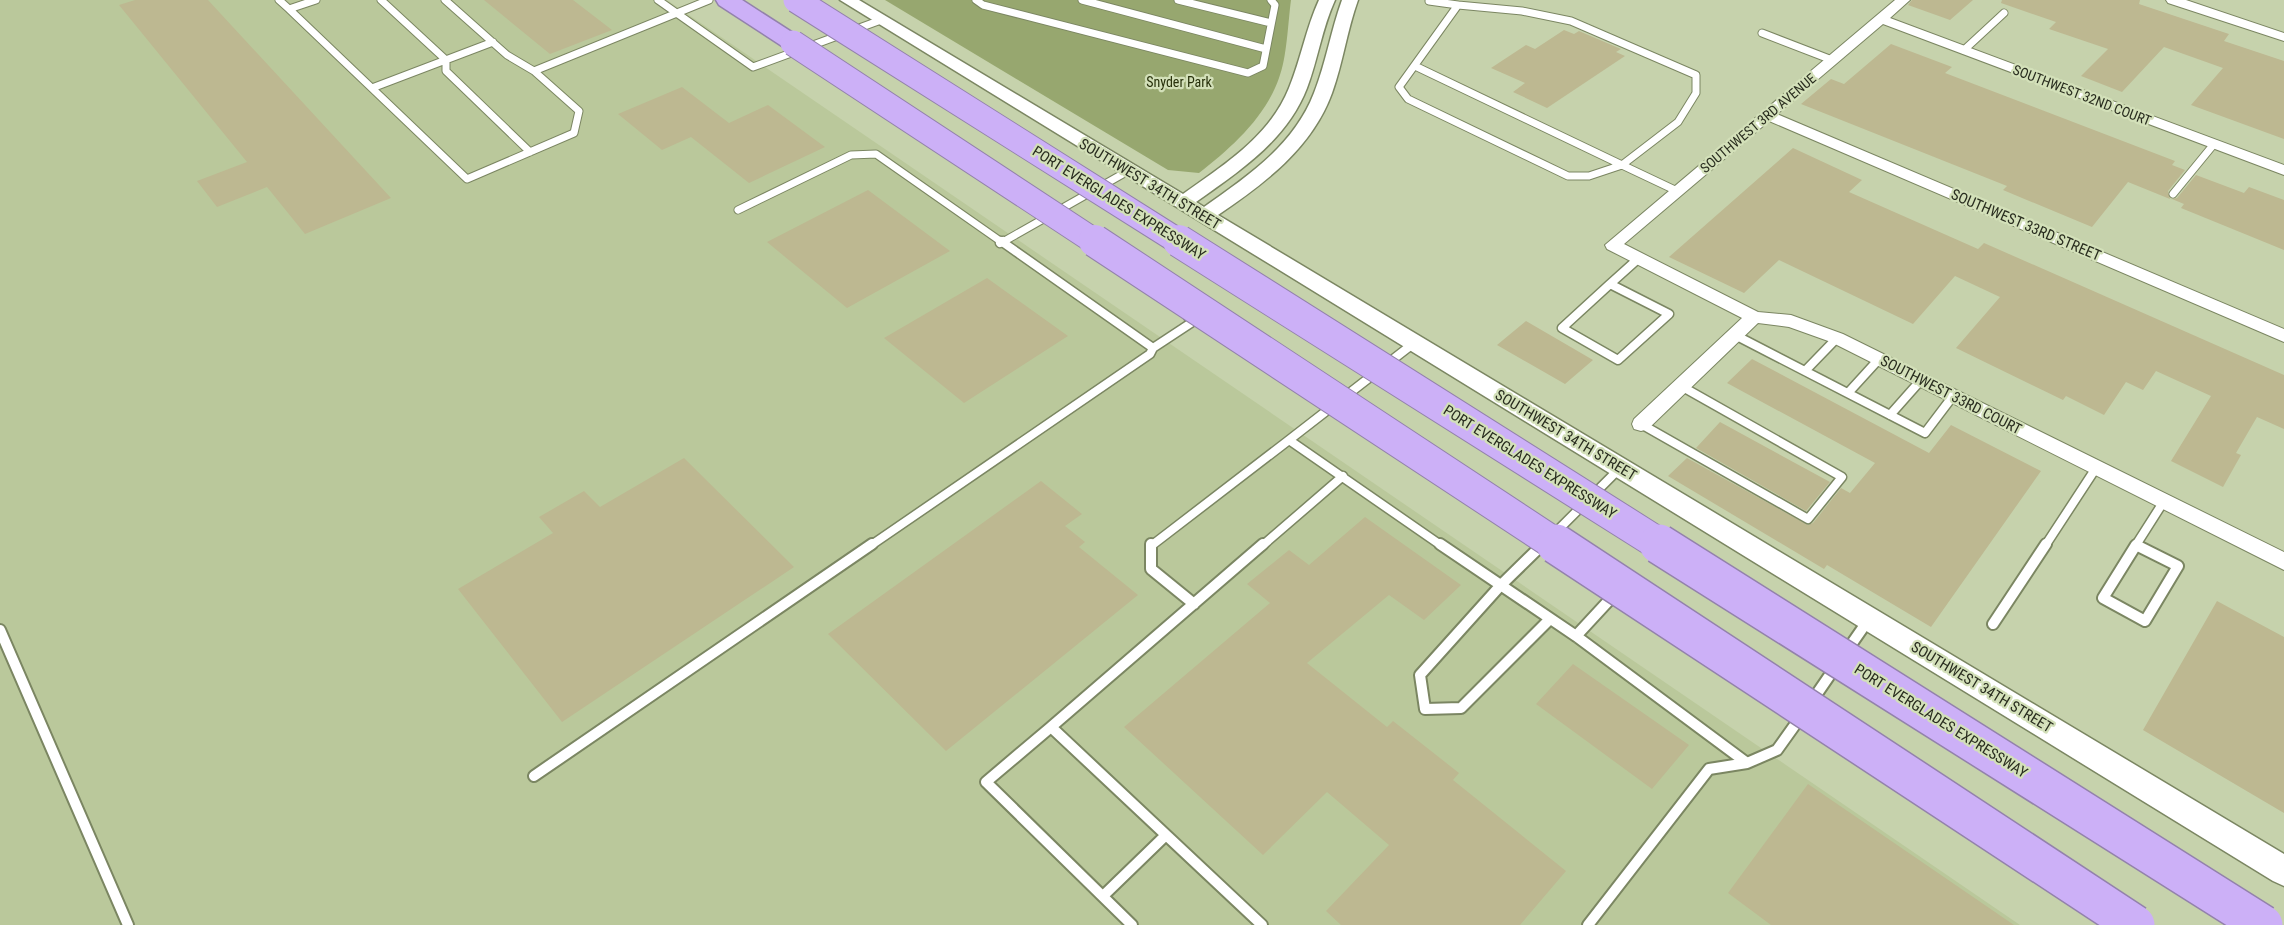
<svg xmlns="http://www.w3.org/2000/svg" width="2284" height="925" font-family="'Roboto Condensed',sans-serif">
  <style>
    .built { fill: #bac89b }
    .green { fill: #97a76f }
    .building { fill: #bdb891 }
    .lines { fill: none; stroke-linecap: round; stroke-linejoin: round }
    .service-far2-casing { stroke: #7b8662; stroke-width: 9 }
    .service-far1-casing { stroke: #7b8662; stroke-width: 11 }
    .service-casing { stroke: #7b8662; stroke-width: 14 }
    .minor-casing { stroke: #7b8662; stroke-width: 2 }
    .tertiary-casing { stroke: #7b8662; stroke-width: 3 }
    .motorway-casing { stroke: #9382ab; stroke-width: 3 }
    .service-far2 { stroke: #fff; stroke-width: 7 }
    .service-far1 { stroke: #fff; stroke-width: 8 }
    .service { stroke: #fff; stroke-width: 10 }
    .minor { fill: #fff; fill-rule: evenodd }
    .tertiary { fill: #fff; fill-rule: evenodd }
    .motorway { fill: #ccb0f7; fill-rule: evenodd }
    .motorway-bridge-far2-casing { stroke: #9382ab; stroke-width: 27; stroke-linecap: butt }
    .motorway-bridge-far1-casing { stroke: #9382ab; stroke-width: 34; stroke-linecap: butt }
    .motorway-bridge-casing { stroke: #9382ab; stroke-width: 42; stroke-linecap: butt }
    .motorway-bridge-far2 { stroke: #ccb0f7; stroke-width: 25 }
    .motorway-bridge-far1 { stroke: #ccb0f7; stroke-width: 32 }
    .motorway-bridge { stroke: #ccb0f7; stroke-width: 39 }
    .labels { text-anchor: middle; dominant-baseline: central; stroke-width: 4.5; stroke-linejoin: round; paint-order: stroke }
    .far-park-label { font-size: 14px; fill: #29320c; stroke: #d3e0b9 }
    .far-street-label { font-size: 14px; fill: #292d1f; stroke: #d3e0b9 }
    .street-label { font-size: 15px; fill: #292d1f; stroke: #d3e0b9 }
  </style>
  <rect width="100%" height="100%" fill="#c6d2ac"/>
  <path class="built" d="M0,0h667l1353,925h-2020z"/>
  <path class="green" d="M885,0h406c-3,22 -4,58 -12,78 -14,40 -48,70 -80,95l-31,-3z"/>
  <path class="building" d="M135,0h73l183,198 -86,36 -38,-47 -50,20 -20,-26 50,-19 -128,-157z
    M484,0h89l39,30 -62,24z
    M1912,0h61l-23,20 -42,-15z
    M2002,0h138l-1,4 90,30 -5,7 60,20v78l-93,-34 32,-37 -59,-21 -42,45 -41,-16 27,-27 -59,-20 7,-7 -55,-19z
    M1564,30l10,4 5,-3 42,18 -5,3 9,4 -78,52 -34,-16 12,-9 -34,-15 35,-23 9,4z
    M1891,44l61,23 -7,6 230,88 -3,4 13,5 -17,21 2,8 -42,-17 -36,45 -89,-37 4,-4 -206,-82 30,-25 13,5z
    M682,87l47,36 39,-18 57,42 -76,36 -58,-46 -29,13 -44,-36z
    M1793,148l69,32 -13,12 129,57 6,-6 300,132v54l-27,-12 -21,36 5,2 -18,32 -52,-26 40,-65 -55,-25 -13,19 -17,-8 -22,33 -38,-19 -3,4 -107,-52 44,-51 -45,-21 -42,48 -134,-64 -35,33 -75,-36z
    M2196,175l48,18 5,-6 35,13v50l-103,-42 3,-4 -12,-5 5,-1z
    M868,190l82,61 -103,57 -80,-66z
    M987,278l81,58 -104,67 -80,-65z
    M1526,321l67,39 -28,24 -68,-39z
    M1752,359l177,94 22,-28 90,46 -110,156 -104,-62 -3,4 -156,-93 19,-18 121,67 5,-2 28,-35 9,5 25,-30 -148,-80z
    M1720,422l110,60 -24,29 -110,-63z
    M684,458l110,109 -232,155 -104,-133 95,-56 -14,-16 45,-26 16,16z
    M1041,481l41,33 -17,12 20,16 -6,5 59,48 -192,156 -118,-117z
    M1365,517l96,68 -37,35 -35,-25 -82,68 80,64 6,-6 66,52 -6,7 113,91 -46,54h-179l-15,-14 63,-66 -62,-53 -64,63 -139,-128 146,-124 -23,-19 42,-34 20,15z
    M2217,601l67,36v176l-141,-83z
    M1573,664l116,81 -37,44 -116,-85z
    M1808,784l206,141h-243l-43,-32z"/>
  <g class="lines">
    <g class="service-far2-casing">
      <path id="service-far2" d="M279,0l10,9
        M316,0l-27,9 178,170 107,-46 5,-22 -45,-40 175,-71
        M381,0l65,60v11l84,81
        M445,0l62,55 27,16
        M658,0l95,67 128,-47
        M976,0l7,5 265,68 15,-7 12,-61 -4,-5
        M1082,0l184,49
        M1178,0l93,23
        M1429,1l29,4 -59,82 9,12 160,77h21l33,-11 55,26
        M1762,33l70,27
        M1964,50l40,-37
        M1415,66l207,99 56,-43 18,-29v-18l-125,-54 -49,-10 -64,-6
        M372,88l121,-46
        M2173,194l41,-50
        M738,210l113,-55 25,-1 127,89
        M1001,243l127,-72"/>
    </g>
    <g class="service-far1-casing">
      <path id="service-far1" d="M1001,241l152,107
        M1000,243l3,-2
        M1610,284l59,30 -51,46 -56,-32z
        M1610,284l29,-26
        M1735,335l190,98 28,-37
        M1414,343l-125,97 153,106
        M1805,371l32,-33
        M1848,393l31,-34
        M1890,415l31,-35
        M1641,424l167,95 34,-42 -161,-91
        M1554,534l66,-66
        M2136,545l28,-44
        M870,546l280,-192 3,-6 41,-27 -6,-4
        M1151,546l138,-106
        M1262,546l81,-70
        M1541,546l3,-3
        M2045,546l51,-78"/>
    </g>
    <g class="service-casing">
      <path id="service" d="M1151,544v25l43,35
        M1440,544l136,92 171,127 -38,6 -121,156
        M1543,544l-43,42 -80,89 5,34 36,-1 89,-89
        M2136,545l42,21 -33,55 -42,-23z
        M1993,624l53,-80
        M0,630l128,295
        M1576,636l37,-40
        M1846,652l23,-33
        M1812,701l24,-35
        M1051,727l-65,55 146,143
        M1747,763l30,-13 25,-35
        M534,776l338,-232
        M1103,896l63,-61
        M1262,925l-211,-198 212,-183"/>
    </g>
    <g class="minor-casing">
      <path id="minor" d="M1895,0h15l-20,18 394,147v10l-401,-151 -106,90 507,215v13l-515,-221 -145,123 134,68 33,3 52,19 441,218v18l-453,-228 -42,-15 -31,-4 -110,106 -7,2 -7,-2 -2,-5 2,-5 108,-101 -135,-69 -2,-4z
        M2166,0h20l98,33v8l-116,-38z"/>
    </g>
    <g class="tertiary-casing">
      <path id="tertiary" d="M840,0h19l324,194c41,-29 87,-58 106,-106 12,-29 17,-60 30,-88h16c-13,28 -17,59 -28,88 -20,52 -67,83 -111,114l8,5c44,-31 90,-62 110,-114 12,-30 17,-63 28,-93h16c-11,30 -15,63 -26,93 -20,55 -67,90 -114,122l1066,639v32l-11,-5z"/>
    </g>
    <g class="motorway-casing">
      <path id="motorway" d="M716,0h26l59,38 4,5 -4,5 -8,2 -8,-2 -66,-43z"/>
    </g>
    <use href="#service-far2" class="service-far2"/>
    <use href="#service-far1" class="service-far1"/>
    <use href="#service" class="service"/>
    <use href="#minor" class="minor"/>
    <use href="#tertiary" class="tertiary"/>
    <use href="#motorway" class="motorway"/>
    <g class="motorway-bridge-far2-casing">
      <path id="motorway-bridge-far2" d="M796,0l385,243
        M793,43l304,200"/>
    </g>
    <g class="motorway-bridge-far1-casing">
      <path id="motorway-bridge-far1" d="M1095,241l463,305
        M1179,241l483,305"/>
    </g>
    <g class="motorway-bridge-casing">
      <path id="motorway-bridge" d="M1556,544l579,381
        M1659,544l604,381"/>
    </g>
    <use href="#motorway-bridge-far2" class="motorway-bridge-far2"/>
    <use href="#motorway-bridge-far1" class="motorway-bridge-far1"/>
    <use href="#motorway-bridge" class="motorway-bridge"/>
  </g>
  <g class="labels">
    <g class="far-park-label">
      <text x="1179" y="82">Snyder Park</text>
    </g>
    <g class="far-street-label">
      <text transform="translate(2082 95) rotate(21)">SOUTHWEST 32ND COURT</text>
      <text transform="translate(1758 123) rotate(-40)">SOUTHWEST 3RD AVENUE</text>
    </g>
    <g class="street-label">
      <text transform="translate(1150 184) rotate(31)">SOUTHWEST 34TH STREET</text>
      <text transform="translate(1119 203) rotate(32)">PORT EVERGLADES EXPRESSWAY</text>
      <text transform="translate(2026 225) rotate(23)">SOUTHWEST 33RD STREET</text>
      <text transform="translate(1951 395) rotate(27)">SOUTHWEST 33RD COURT</text>
      <text transform="translate(1566 435) rotate(31)">SOUTHWEST 34TH STREET</text>
      <text transform="translate(1530 462) rotate(32)">PORT EVERGLADES EXPRESSWAY</text>
      <text transform="translate(1982 687) rotate(31)">SOUTHWEST 34TH STREET</text>
      <text transform="translate(1941 721) rotate(32)">PORT EVERGLADES EXPRESSWAY</text>
    </g>
  </g>
</svg>
